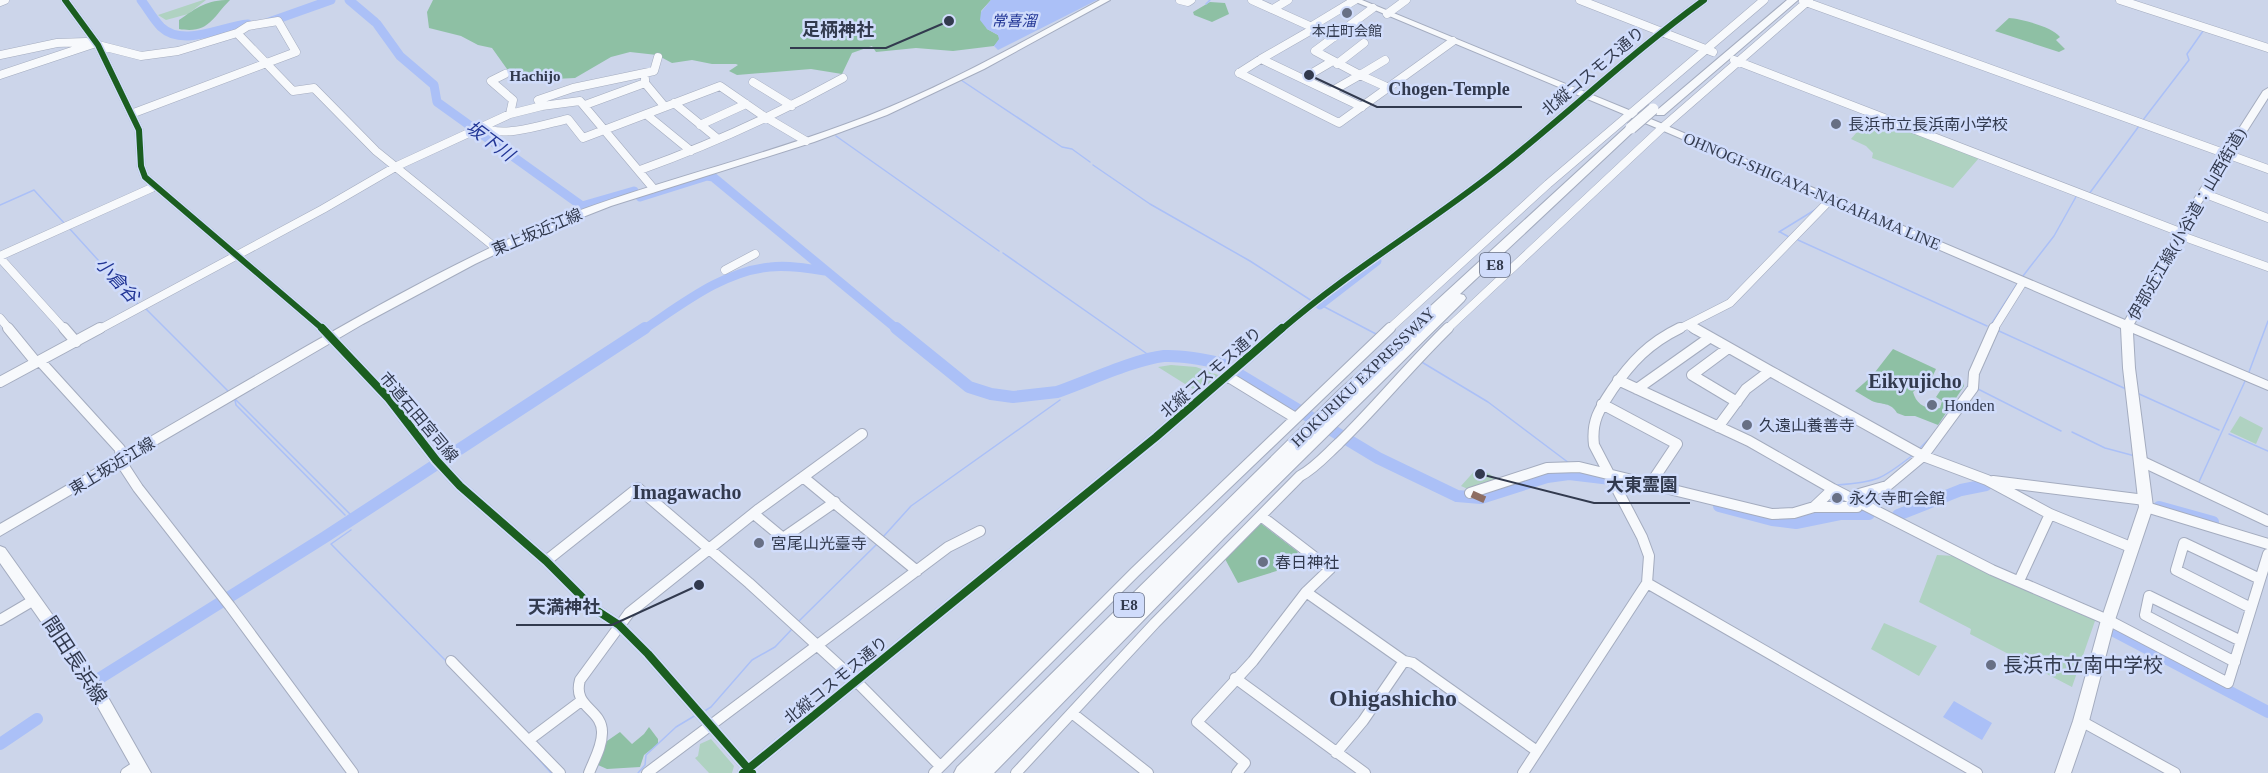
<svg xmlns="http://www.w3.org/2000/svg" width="2268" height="773" font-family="'Times New Roman','Noto Sans JP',serif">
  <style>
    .green { fill: #afd2c1 }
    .forest { fill: #8ec0a4 }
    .water { fill: #abc0f7 }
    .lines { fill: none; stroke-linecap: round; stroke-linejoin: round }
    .stream { stroke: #abc0f7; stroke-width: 1.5 }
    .river-far1 { stroke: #abc0f7; stroke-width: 9 }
    .river { stroke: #abc0f7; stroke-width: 12 }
    .minor-far1-casing { stroke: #a4acbf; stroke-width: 9 }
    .minor-casing { stroke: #a4acbf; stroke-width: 12 }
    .major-casing { stroke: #a4acbf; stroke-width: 2 }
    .highway-casing { stroke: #a4acbf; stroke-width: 2 }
    .minor-far1 { stroke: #f7f9fc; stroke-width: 8 }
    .minor { stroke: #f7f9fc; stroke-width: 10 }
    .major { fill: #f7f9fc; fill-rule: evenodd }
    .highway { fill: #f7f9fc; fill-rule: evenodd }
    .highway-bridge-casing { stroke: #a4acbf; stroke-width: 13; stroke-linecap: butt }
    .highway-bridge { stroke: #f7f9fc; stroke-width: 11 }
    .quiet { stroke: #8d6e63; stroke-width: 7; stroke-dasharray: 14 7; stroke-linecap: butt }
    .cycleway-far1-casing { stroke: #d0dcfb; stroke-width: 9 }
    .cycleway-casing { stroke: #d0dcfb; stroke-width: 12 }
    .cycleway-far1 { stroke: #1b5e20; stroke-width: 6 }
    .cycleway { stroke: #1b5e20; stroke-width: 8 }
    .poi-dot { fill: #687085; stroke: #d0dcfb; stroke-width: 2 }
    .labels { text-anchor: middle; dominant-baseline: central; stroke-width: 5; stroke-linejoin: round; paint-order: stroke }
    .far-poi-label { font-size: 14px; fill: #323a4e; stroke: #d0dcfb }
    .far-water-label { font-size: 15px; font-style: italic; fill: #213595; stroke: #d0dcfb }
    .far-neighbourhood-label { font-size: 15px; font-weight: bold; fill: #323a4e; stroke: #d0dcfb }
    .shield { fill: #d0dcfb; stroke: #616b82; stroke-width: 1.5 }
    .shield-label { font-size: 15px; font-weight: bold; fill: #323a4e }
    .street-label { font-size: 16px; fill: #323a4e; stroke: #d0dcfb }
    .poi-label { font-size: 16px; fill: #323a4e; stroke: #d0dcfb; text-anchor: start }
    .water-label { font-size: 18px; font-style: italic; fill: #213595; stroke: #d0dcfb }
    .quarter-label { font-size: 20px; font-weight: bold; fill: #323a4e; stroke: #d0dcfb }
    .near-street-label { font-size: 20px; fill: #323a4e; stroke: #d0dcfb }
    .near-poi-label { font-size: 20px; fill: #323a4e; stroke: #d0dcfb; text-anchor: start }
    .near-quarter-label { font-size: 24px; font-weight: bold; fill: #323a4e; stroke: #d0dcfb }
    .leader { fill: none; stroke: #323a4e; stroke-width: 2 }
    .callout-dot { fill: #323a4e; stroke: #d0dcfb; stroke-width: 2 }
    .callout-label { font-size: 18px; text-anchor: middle; font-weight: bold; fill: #323a4e; stroke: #d0dcfb; stroke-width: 5; stroke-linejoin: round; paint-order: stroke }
  </style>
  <rect width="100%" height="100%" fill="#ccd5ea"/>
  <path class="green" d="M203,0h3l-18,14 -22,6 -8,-5z
    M1878,119l101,39 -26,30 -81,-30 1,-5 -7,-7 -15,-7 6,-7 13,-2 -1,-4z
    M1171,365l25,2 25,9 -20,18 -43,-27z
    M2240,416l23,12 -7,16 -26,-12z
    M1478,467l21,13 -29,10 -9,-4z
    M1937,555l19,1 140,62 -24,69 -102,-53 1,-5 -52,-27z
    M1884,623l53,23 -18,30 -48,-27z
    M711,739l23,27 -2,7h-23l-14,-15 3,-2 2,-12z"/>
  <path class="forest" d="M230,0c-18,18 -21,34 -51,29v-9c19,-13 27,-20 51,-20z
    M433,0h558l-10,11 6,18 11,6 2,4 -6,7 -41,5 -37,-3 -40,4 -4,-6 -20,7 -10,21 -31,-5 -74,6 -8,-4 9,-6 -2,-1h-24l-20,-4 -20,3 -15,-8 -27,-3 -19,5 -36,21 -41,2 -12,-2 -15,-9 -15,-21 -14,-3 -17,-9 -32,-8 -2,-16z
    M1210,2l15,1 4,11 -17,8 -18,-7 -1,-3z
    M2009,18c13,1 44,9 51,19l-4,3 9,9 -6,3 -64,-21z
    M1893,349l43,20 -11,23 -8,-3 -4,3c3,12 14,19 27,16l2,-7 -6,-4 14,-21 13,6 1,4 -26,39 -23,-9h-10l-8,-3c-6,-11 -15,-8 -25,-12 -6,-3 -11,-7 -17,-10l17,-15z
    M1259,522l39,30 -12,16 -48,15 -14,-26z
    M649,727l9,12v5l-14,11 -4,12 -33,2 -9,-4 9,-24 13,-9 12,12 12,-10z"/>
  <path class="water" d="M991,0h106l-99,50 -4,-4 5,-7 -1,-4 -11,-6 -7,-9 1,-8z
    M1954,701l38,22 -10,17 -39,-23z"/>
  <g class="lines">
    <path class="stream" d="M1206,4l4,-4
      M961,80l101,67 10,2 18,13
      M2143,120l46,-60 -2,-6 16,-23
      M836,136l163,115
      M1093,165l57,39 100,57 62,40
      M2089,194l50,-68
      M0,205l34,-15 31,34
      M69,228l69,76
      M1779,232l39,-24
      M1780,232l9,5
      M1798,240l189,86
      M1003,253l150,105
      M2023,276l31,-40 23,-41
      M1319,304l57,30
      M145,308l83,83
      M1992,323l25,-39
      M1999,331l127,58
      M1420,361l68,41 81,61
      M2249,372l19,-51
      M1976,388l85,43
      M2137,393l82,37
      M1962,395l7,-10
      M235,399l118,118
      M235,400l1,5 109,110
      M2072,432l33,16 30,8
      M2229,434l39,17
      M1920,448l9,-9
      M2198,484l48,-105
      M1837,485c40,-3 44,-5 76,-30
      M351,530l-20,14 115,117
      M883,537l28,-31 149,-106
      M798,622l80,-79
      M703,712l8,-5 41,-47 23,-13 18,-19
      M526,745l25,28
      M638,773l7,-8 1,-10 30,-28 20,-12"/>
    <path class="river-far1" d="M141,0c7,9 12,19 20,27 22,21 61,-1 87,-3
      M349,0l26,22
      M269,22l62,-22
      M377,24l23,32 34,29 3,17 145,104 52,-15
      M640,197l67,-21 6,1 185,153
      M1320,305l57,-44
      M643,330c38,-25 80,-59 127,-63 18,-2 37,1 55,4"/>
    <path class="river" d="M896,328l73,59 22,7 22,3 44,-5
      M1057,392c29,-10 78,-33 107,-36 19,-1 38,3 56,7l158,95 79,38 24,2 66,-21 22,-3 42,5
      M1719,506l53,14 24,3 44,-9h29
      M2159,507l54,15
      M1898,515l63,-25 25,-5
      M2114,631l154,81
      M100,678l225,-141 320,-209
      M0,744l37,-25"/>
    <g class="minor-far1-casing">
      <path id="minor-far1" d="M65,0l33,45 41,85 2,36 4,11 179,153
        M1180,0l8,2 3,-2
        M1252,0l82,37
        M1580,0l133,52
        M2120,0l148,48
        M1803,1l465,168
        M0,2l5,-2
        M1273,9l15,-9
        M1387,14l19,-14
        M1312,26l43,-26
        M98,45l43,11 37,-5 59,-18 56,58 21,-3 62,63 121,98
        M0,55l57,-12 29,-1
        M1261,59l54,-31
        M1734,60l446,172
        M1337,64l27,-21
        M1314,72l17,-10
        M1239,73l100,50 114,-82
        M1239,73l22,-14 101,48
        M505,74l-14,7 22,19 -3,14
        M0,75l96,-32
        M1360,75l29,13
        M1360,75l25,-15
        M645,79v4l20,24
        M753,82l39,24
        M1332,91l28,-16 -45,-24 58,-43
        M674,103l44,36
        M585,105l60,-22
        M542,106l-4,-6 35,-12 81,-17 4,-14
        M131,114l165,-62 -18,-31 -30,5 -11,7
        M647,115l44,36
        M700,125l46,-21
        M482,127c21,12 63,-3 86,-8l15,19 137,-52 42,29 44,26
        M640,170c70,-25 138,-56 203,-92
        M2203,193l65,25
        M2179,235l89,32
        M0,256l156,-70
        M0,258l65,72
        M725,270l30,-16
        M0,318l10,12
        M1688,325l8,5
        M98,330l225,-121 74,-43 113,-52 32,-8 38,-5 73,87
        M1281,330c68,-59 145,-104 216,-160 70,-55 134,-117 207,-170
        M1388,330l160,-146 216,-184
        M1446,330l216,-202 147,-128
        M1677,330l53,-27 101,-104
        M1993,330l30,-48"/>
    </g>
    <g class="minor-casing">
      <path id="minor" d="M8,328l27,33h5l80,88 1,13 17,26 92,118 123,167
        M64,328l12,14
        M322,328l67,71 47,61 24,26 86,75 47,47 26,17 29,29 103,118
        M1694,328l76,43
        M1727,349l-35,26 45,27
        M1227,376l67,41
        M1618,380l131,61 84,48 159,81 116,50 120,63 40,-129
        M0,382l100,-54
        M1637,389l72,-51
        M1602,404l75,40 -26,39
        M1718,427l28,-38 24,-18 153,85 64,24 63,34 83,34
        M2141,461l127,60
        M803,477l114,94
        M1993,481l152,19
        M1470,493l77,-25 32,-1 193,47 22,-1 20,-6h43l2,-13 28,-8 36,-30 50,-68 1,-15 20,-45
        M1814,507l19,-18
        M2146,507l122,37
        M754,514l29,24 52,-36
        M1261,516l69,53 -24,23 98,69 9,2 124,88
        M546,561l92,-73 111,95 106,97 85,86
        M2019,581l31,-67
        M1647,583l330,190
        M2251,608l-75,-38 8,-27 76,36
        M0,620l34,-20
        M451,661l109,112
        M2235,662l-90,-47 4,-19 92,45
        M1235,678l130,95
        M1072,713l76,60
        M2081,721l94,52
        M529,740l52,-39
        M1336,753l27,-32 41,-60
        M126,773l12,-8
        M589,773c5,-13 13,-26 13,-40 1,-24 -30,-25 -22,-53l49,-67 130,-104 103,-75
        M647,773l301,-226 32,-16
        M743,773l413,-336 126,-109
        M934,773l201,-201 255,-244
        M1016,773l139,-150 145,-147c15,-8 26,-21 39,-33 38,-37 71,-78 109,-115
        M1237,773l8,-10 -48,-41 56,-61 53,-69
        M1523,773l124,-190 2,-27 -7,-19 -48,-92c-3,-24 6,-37 18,-55 19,-28 37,-47 68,-62"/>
    </g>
    <g class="major-casing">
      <path id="major" d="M1100,0h10l-126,69 -97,46 -73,27 -203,64 -79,31 -57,27 -112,60 -363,212v-12c94,-54 187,-109 281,-163 78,-45 157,-90 239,-127 106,-46 219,-70 326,-110 89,-32 171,-79 254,-124z
        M1351,0h11l296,122 467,198 33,-53 27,-54 78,-122 5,-3v10l-73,115 -27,54 -34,57 134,57v9l-135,-57 2,35 18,139 -38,113 -26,101 -18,52h-16l18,-52 28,-101 38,-113 -16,-139 -2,-40 -469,-202z
        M0,546l5,2 91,128 55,97h-16l-49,-87 -86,-123z"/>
    </g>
    <g class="highway-casing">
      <path id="highway" d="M1787,0h11l-134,115h-8v-4z
        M1631,125l5,3 -1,2 -175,164 4,1 2,3 -2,3 -240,237 -230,235h-40l3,-6 381,-376 289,-265z"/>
    </g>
    <use href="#minor-far1" class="minor-far1"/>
    <use href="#minor" class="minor"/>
    <use href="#major" class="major"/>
    <use href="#highway" class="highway"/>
    <g class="highway-bridge-casing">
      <path id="highway-bridge" d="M1631,128l22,-19"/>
    </g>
    <use href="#highway-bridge" class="highway-bridge"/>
    <path class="quiet" d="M1472,494l18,8"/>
    <g class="cycleway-far1-casing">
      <path id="cycleway-far1" d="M65,0l33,45 41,85 2,36 4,11 179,153
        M1281,330c68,-59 145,-104 216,-160 70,-55 134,-117 207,-170"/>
    </g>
    <g class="cycleway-casing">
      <path id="cycleway" d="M322,328l67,71 47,61 24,26 86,75 47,47 26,17 29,29 104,119
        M743,773l413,-336 126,-109"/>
    </g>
    <use href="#cycleway-far1" class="cycleway-far1"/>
    <use href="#cycleway" class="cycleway"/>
  </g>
  <g class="poi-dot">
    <circle cx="1347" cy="13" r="6"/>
    <circle cx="1836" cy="124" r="6"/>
    <circle cx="1932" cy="405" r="6"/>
    <circle cx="1747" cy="425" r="6"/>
    <circle cx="1837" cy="498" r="6"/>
    <circle cx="759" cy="543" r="6"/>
    <circle cx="1263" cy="562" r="6"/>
    <circle cx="1991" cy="665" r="6"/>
  </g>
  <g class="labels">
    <g class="far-poi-label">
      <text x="1347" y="31">本庄町会館</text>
    </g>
    <g class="far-water-label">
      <text x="1014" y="21">常喜溜</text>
    </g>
    <g class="far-neighbourhood-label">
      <text x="535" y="76">Hachijo</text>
    </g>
    <g class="shield">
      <rect x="1480" y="253" width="30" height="24" rx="4.5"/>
      <rect x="1114" y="593" width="30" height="24" rx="4.5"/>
    </g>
    <g class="shield-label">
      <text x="1495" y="265">E8</text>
      <text x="1129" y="605">E8</text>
    </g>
    <g class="street-label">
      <text transform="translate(1593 71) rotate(-40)">北縦コスモス通り</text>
      <text transform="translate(1812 191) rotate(23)">OHNOGI-SHIGAYA-NAGAHAMA LINE</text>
      <text transform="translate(2187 224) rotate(-60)">伊部近江線(小谷道：山西街道)</text>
      <text transform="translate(537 232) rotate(-23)">東上坂近江線</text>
      <text transform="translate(1211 372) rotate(-41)">北縦コスモス通り</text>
      <text transform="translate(1363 377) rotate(-44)">HOKURIKU EXPRESSWAY</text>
      <text transform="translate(419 417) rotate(50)">市道石田宮司線</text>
      <text transform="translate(112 466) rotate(-31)">東上坂近江線</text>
      <text transform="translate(836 680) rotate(-39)">北縦コスモス通り</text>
    </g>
    <g class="poi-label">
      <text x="1848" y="124">長浜市立長浜南小学校</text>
      <text x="1944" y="405">Honden</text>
      <text x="1759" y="425">久遠山養善寺</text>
      <text x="1849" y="498">永久寺町会館</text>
      <text x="771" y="543">宮尾山光臺寺</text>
      <text x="1275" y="562">春日神社</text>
    </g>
    <g class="water-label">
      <text transform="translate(490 141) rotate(36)">坂下川</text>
      <text transform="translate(117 280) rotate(47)">小倉谷</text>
    </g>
    <g class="quarter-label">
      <text x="1915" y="381">Eikyujicho</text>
      <text x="687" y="492">Imagawacho</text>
    </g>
    <g class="near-street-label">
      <text transform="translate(75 660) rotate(57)">間田長浜線</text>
    </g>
    <g class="near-poi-label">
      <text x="2003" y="665">長浜市立南中学校</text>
    </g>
    <g class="near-quarter-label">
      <text x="1393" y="698">Ohigashicho</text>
    </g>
  </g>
  <path class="leader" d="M949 21L886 48H790M1309 75L1377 107H1522M1480 474L1594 503H1690M699 585L612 625H516"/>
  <g class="callout-dot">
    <circle cx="949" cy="21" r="6"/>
    <circle cx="1309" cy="75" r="6"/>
    <circle cx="1480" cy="474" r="6"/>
    <circle cx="699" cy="585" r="6"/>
  </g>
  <g class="callout-label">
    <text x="838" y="36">足柄神社</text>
    <text x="1449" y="95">Chogen-Temple</text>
    <text x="1642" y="491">大東霊園</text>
    <text x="564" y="613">天満神社</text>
  </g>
</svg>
